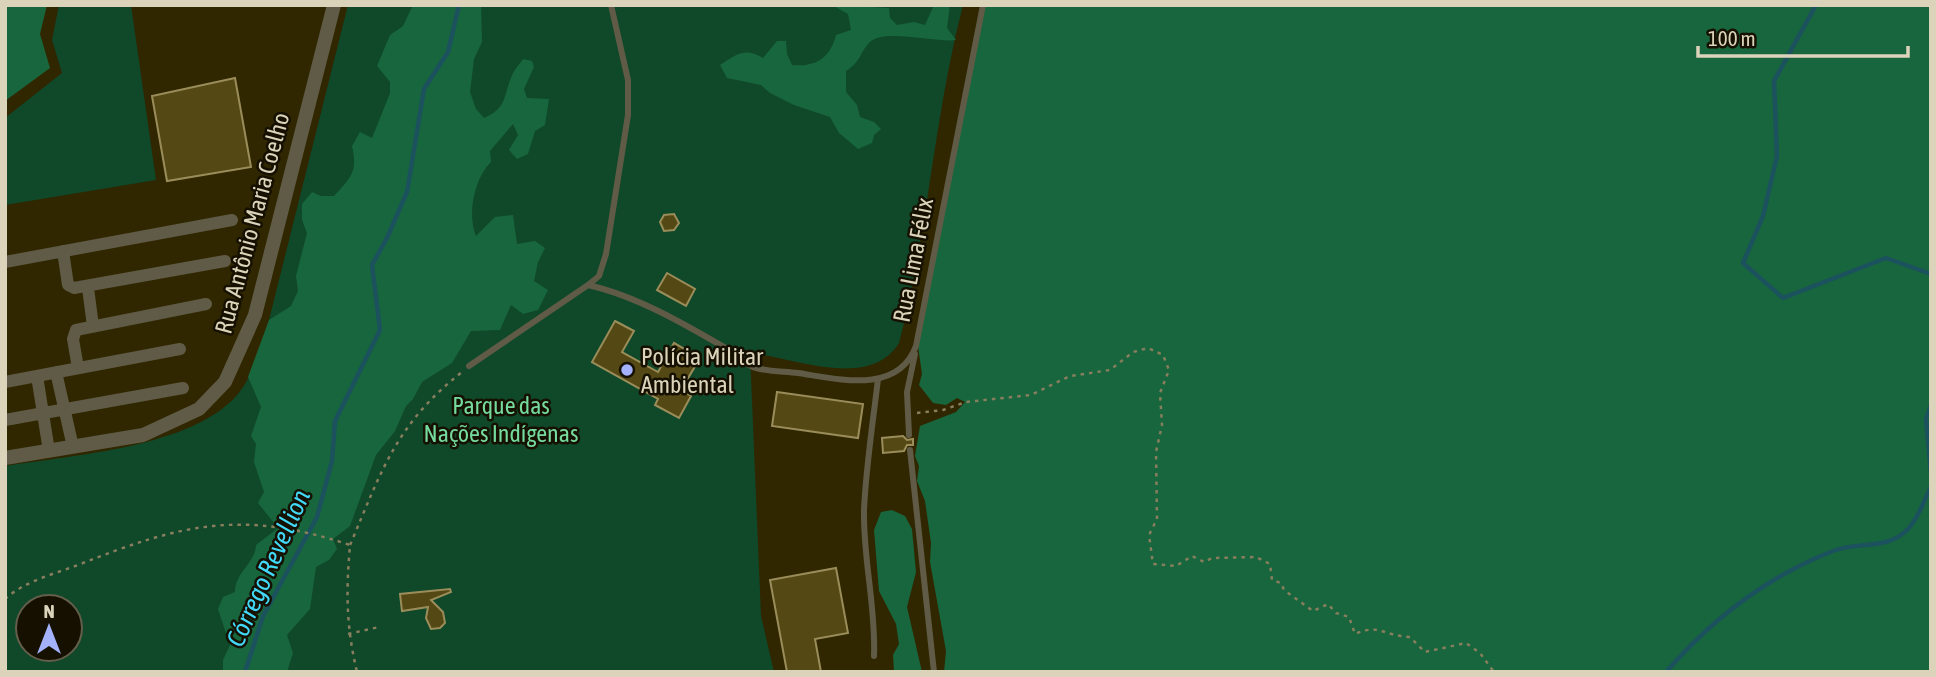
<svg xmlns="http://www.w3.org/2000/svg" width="1936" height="677" font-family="'Asap Condensed',sans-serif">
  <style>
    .green { fill: #10482a; fill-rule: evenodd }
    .forest { fill: #18663d }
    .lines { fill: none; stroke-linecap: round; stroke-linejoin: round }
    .stream { stroke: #1b525e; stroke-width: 4.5 }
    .building { fill: #544814; stroke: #9a8d5a; stroke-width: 2 }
    .path { stroke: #867e5d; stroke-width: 2.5; stroke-dasharray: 3.5 5; stroke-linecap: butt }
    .service { stroke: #605b46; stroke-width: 6 }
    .minor { stroke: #605b46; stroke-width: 12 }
    .tertiary { stroke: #605b46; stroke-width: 14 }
    .poi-dot { fill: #a4b2fc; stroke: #151000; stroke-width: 2.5 }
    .labels { text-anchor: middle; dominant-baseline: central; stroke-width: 5; stroke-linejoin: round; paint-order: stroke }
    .street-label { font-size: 24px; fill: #dbd4ba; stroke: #151000 }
    .poi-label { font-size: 24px; fill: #dbd4ba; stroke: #151000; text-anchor: start }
    .park-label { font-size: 24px; fill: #75da9d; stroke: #151000 }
    .water-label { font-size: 26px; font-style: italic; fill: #42d8f8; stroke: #151000 }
  </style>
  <rect width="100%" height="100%" fill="#302700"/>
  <path class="green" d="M59,5h72l25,175 -151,25v-87l57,-45 -10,-33z
    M348,5h615c-29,111 -35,227 -64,338 -30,48 -105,14 -149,10l11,263 13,56h-769v-206c67,-11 187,-18 233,-72 17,-21 23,-49 31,-74zM28,607h42v42h-42z"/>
  <path class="forest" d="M5,5h42l-7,29 10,34 -45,33z
    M413,5h68l1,37 -8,17 -4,33 6,17 8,9c23,-10 19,-21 27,-40 2,-7 8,-13 12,-19l9,2 2,6 -10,22 3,9 22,1 -4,26 -10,6 -7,23 -11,5 -8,-9 9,-15 -5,-11 -23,27 1,11c-17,17 -24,52 -15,74l19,-19 18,-2 4,29 18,-3 10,7 -7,14 -4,19 14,9 -10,20 -15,4 -12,-9 -11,25 -29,1 -19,32 -30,19 -9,17 -7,7 -11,25 -19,24 -26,71 -17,13 4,10 -8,11 -13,7 -6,42 -23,26 6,18 -6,19h-64v-12l7,-15 -12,-36 5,-12 12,-5c0,-20 20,-28 21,-47l22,-17 -20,-25 6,-11 -10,-30 2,-18 -5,-8 10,-29 -13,-30 21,-57 22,-14 7,-15 -2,-15 11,-43 -5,-13v-16l10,-12 9,4h13c17,-19 24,-24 18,-50l8,-14 12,6 18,-45v-11l-13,-16 13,-31 13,-9z
    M832,5l57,3 1,10 7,7 17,-3 11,3 9,-20h16l-3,23 9,12c-18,3 -73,-12 -86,2 -11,11 -8,19 -24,29v21l11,13 3,12 14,5 7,7 -7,6 -2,8 -14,6 -19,-16 -9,-16 -36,-12 -24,-12 -9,-8 -34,-7 -7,-13c17,-11 25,-18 43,-7l14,-17h9l1,13 5,11c23,2 38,-6 44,-30l15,-5 -3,-16z
    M985,5h946v667h-987l2,-21 -16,-89 1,-19 -6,-42 -8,-20 2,-15 -4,-10 5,-30 36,-14 9,-10 -8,-4 -11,7 -13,-2 -14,-18 3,-11 -4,-28z
    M892,510l13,6 7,13 4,43 -9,35 15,65h-28l-1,-17 6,-11 -3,-20 -17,-33 -5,-61 7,-18z"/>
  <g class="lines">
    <path class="stream" d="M1816,5l-42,76 3,75 -14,60 -20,47 40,35 103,-40 45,16
      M1931,405l-5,14 5,54
      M245,672l18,-56 54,-99 15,-56 3,-40 45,-91 -8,-65 15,-27 20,-46 17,-103 24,-37 11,-47
      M1666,672c47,-54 100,-95 167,-121 24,-10 54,0 75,-22 10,-10 16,-29 23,-42"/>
  </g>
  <path class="building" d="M235,78l16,89 -84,14 -15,-85z
    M674,214l5,9 -5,7 -10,1 -4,-9 4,-7z
    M667,273l28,16 -9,17 -29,-16z
    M615,321l19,10 -12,21 36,20 16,-29 26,15 -19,32 10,6 -12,22 -24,-13 3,-6 -66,-37z
    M777,392l86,12 -5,34 -86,-12z
    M903,436l4,4 6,-1v6h-6l-3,6 -21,2 -1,-15z
    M836,568l12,65 -33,6 6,33h-34l-17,-92z
    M450,589l1,3 -20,8 12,12 2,11 -5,5 -9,1 -5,-11 2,-11 -26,4 -2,-17z"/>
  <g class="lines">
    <path class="path" d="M917,413l26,-3 23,-8 65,-7 39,-19 40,-6 23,-18 15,-4 15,7 6,15 -9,23 2,32 -6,27 1,67 -8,16 4,29 23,2 16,-10 12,6 8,-4 44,-1 14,7 2,16 9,3 3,7 29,21 15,-7 8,9 13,4 6,17c25,-11 28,2 55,3l15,15 41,-9 14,10 14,19
      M350,545c32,-75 46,-121 112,-173
      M5,599c20,-18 49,-25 73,-34 103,-41 163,-56 272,-20 -4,47 -4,81 7,127
      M348,634l31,-7"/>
    <path class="service" d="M588,285l11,-9 7,-22 22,-139v-35l-17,-75
      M469,366l119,-81c49,11 98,40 141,65 8,5 14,12 22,16 12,6 33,5 47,7 40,6 100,22 118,-27l67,-341
      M909,435l-2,-43 8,-38
      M910,450l24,222
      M874,656c2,-49 -11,-97 -10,-146 2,-44 9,-88 14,-131"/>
    <path class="minor" d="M63,251l5,34 6,3 151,-27
      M5,262l227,-42
      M88,288l5,38
      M78,368l-5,-29 3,-9 130,-26
      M56,372l17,75
      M37,376l12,75
      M5,382l175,-33
      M5,420l178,-32"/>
    <path class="tertiary" d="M5,458l138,-23 56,-26 26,-27 30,-67 79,-310"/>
  </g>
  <circle class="poi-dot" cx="627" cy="370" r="7"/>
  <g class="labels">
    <g class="street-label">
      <text transform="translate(252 223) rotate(-75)">Rua Antônio Maria Coelho</text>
      <text transform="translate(913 260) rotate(-79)">Rua Lima Félix</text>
    </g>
    <g class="poi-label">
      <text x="641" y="356">Polícia Militar<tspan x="641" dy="28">Ambiental</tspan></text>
    </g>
    <g class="park-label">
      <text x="501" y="405">Parque das<tspan x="501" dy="28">Nações Indígenas</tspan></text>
    </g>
    <g class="water-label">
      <text transform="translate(268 568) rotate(-66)">Córrego Revellion</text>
    </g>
  </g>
  <rect width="1936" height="677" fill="none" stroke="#dbd4ba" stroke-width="14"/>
  <g transform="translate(49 628)"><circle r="33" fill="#151000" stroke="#645e4a" stroke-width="2"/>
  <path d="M0-5L12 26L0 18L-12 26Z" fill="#a4b2fc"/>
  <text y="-10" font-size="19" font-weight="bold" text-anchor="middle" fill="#dbd4ba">N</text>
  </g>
  <path d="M1698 46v10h210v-10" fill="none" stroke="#dbd4ba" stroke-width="3.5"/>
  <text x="1708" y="46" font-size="21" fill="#dbd4ba" stroke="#151000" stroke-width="5" paint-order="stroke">100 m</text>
</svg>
